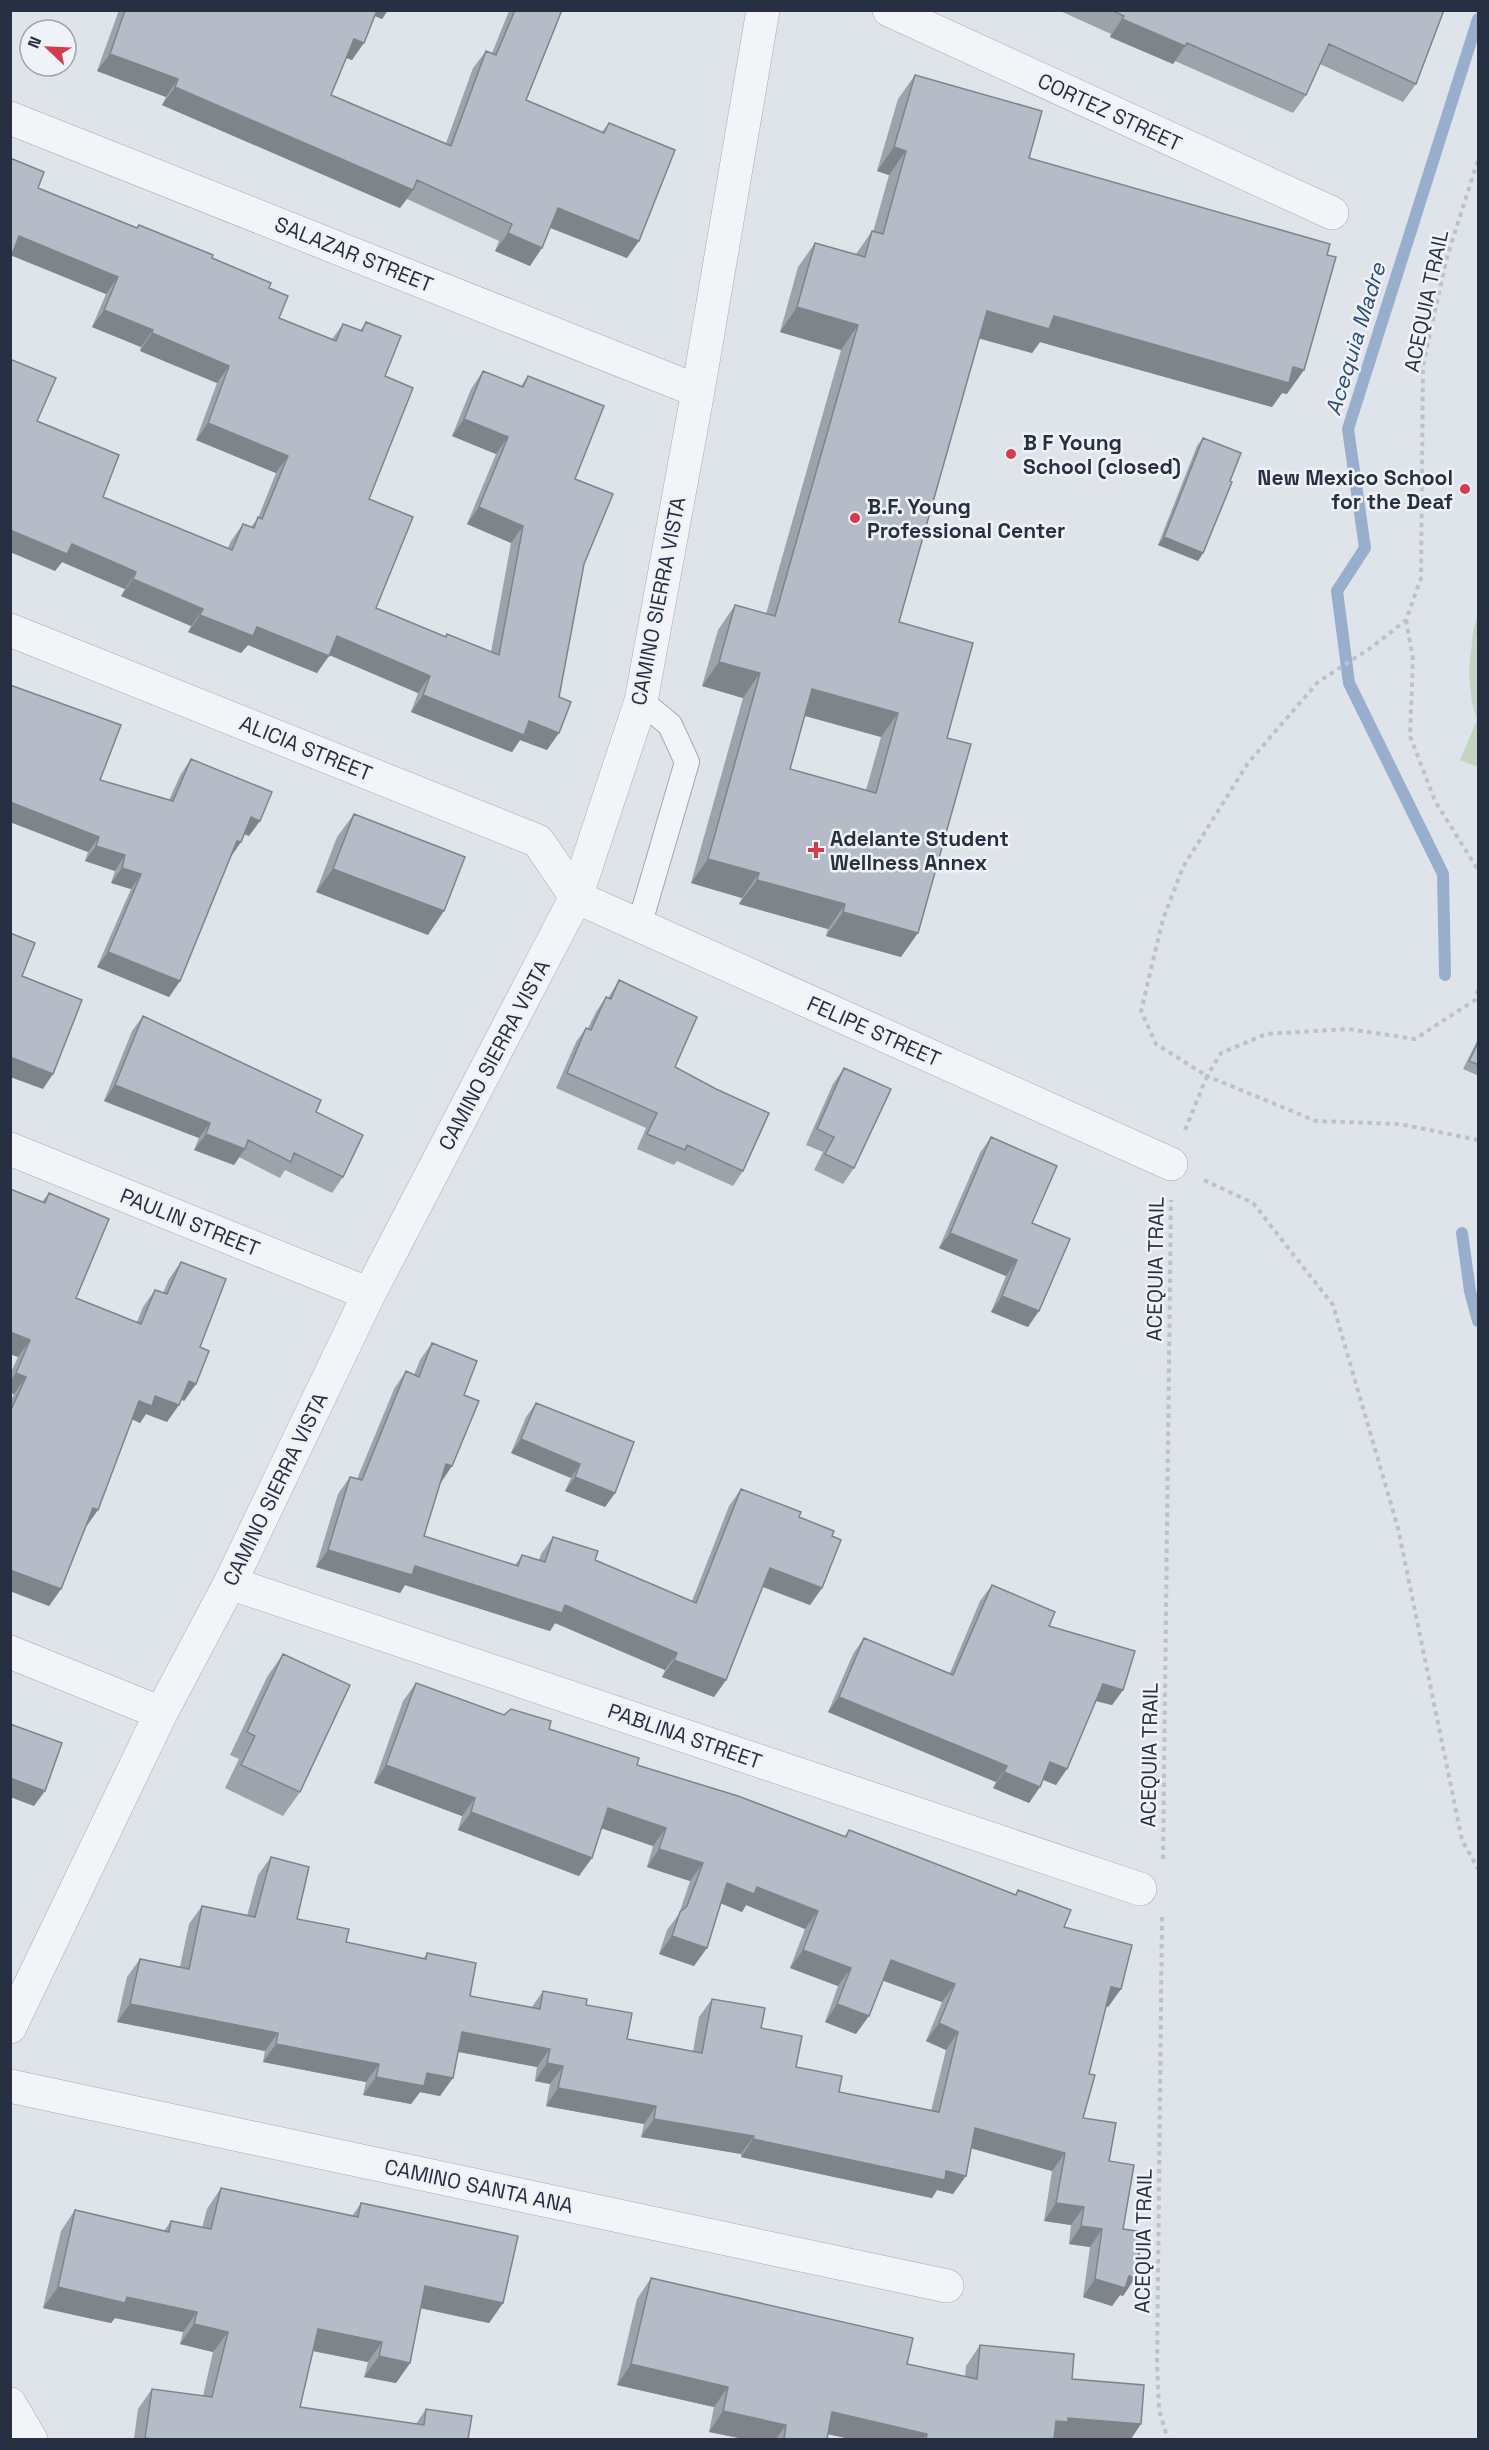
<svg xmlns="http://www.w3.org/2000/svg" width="1489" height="2450" font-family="'Space Grotesk',sans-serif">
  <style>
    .green { fill: #c4d4c0 }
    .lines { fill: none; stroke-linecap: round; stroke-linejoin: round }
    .stream { stroke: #97afcd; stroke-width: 12 }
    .service-casing { stroke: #a4aab4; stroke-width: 26 }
    .minor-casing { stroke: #a4aab4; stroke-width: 34 }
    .path { stroke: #bdc1c9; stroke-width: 4; stroke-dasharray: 4.5 4.5; stroke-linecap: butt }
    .service { stroke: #f2f4f8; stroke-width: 24 }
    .minor { stroke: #f2f4f8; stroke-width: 33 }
    .wall { fill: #9da2ab; fill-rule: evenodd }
    .shaded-wall { fill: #7f848b }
    .building { fill: #b6bcc7; stroke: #7f848b; stroke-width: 1.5; fill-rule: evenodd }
    .poi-dot { fill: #d9394c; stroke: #eff2f7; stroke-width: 2 }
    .labels { text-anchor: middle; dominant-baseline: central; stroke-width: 5; stroke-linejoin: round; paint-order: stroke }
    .street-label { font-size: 21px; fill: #273042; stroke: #eff2f7 }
    .poi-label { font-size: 21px; font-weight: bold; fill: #273042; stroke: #eff2f7; text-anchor: start }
    .water-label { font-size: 22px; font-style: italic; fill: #2d4d7a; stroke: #eff2f7 }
  </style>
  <rect width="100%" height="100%" fill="#dfe3ea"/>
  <path class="green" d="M1478,613v154l-18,-7 17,-40 -5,-17 -3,-30 4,-41z"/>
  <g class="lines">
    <path class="stream" d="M1445,975l-2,-101 -94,-191 -12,-92 28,-43 -17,-119 130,-410
      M1462,1233l8,58 8,30"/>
    <g class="service-casing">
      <path id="service" d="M639,926l48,-164 -17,-37 -29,-24"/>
    </g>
    <g class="minor-casing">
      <path id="minor" d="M889,10l443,203
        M10,118l688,273
        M10,630l528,211 38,56 595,267
        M10,1149l359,145
        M230,1583l910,306
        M10,1652l151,61
        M10,2027l151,-314 69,-130 139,-289 207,-397 65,-196 57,-310 65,-381
        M10,2086l937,200
        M10,2404l21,36"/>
    </g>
    <path class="path" d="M1406,620l7,39 -3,77 25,65 43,69
      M1478,990l-3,10 -60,39 -67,-10 -82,5 -45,19 -14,23 109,45 84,3 78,16
      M1185,1130l22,-54 -51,-32 -15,-33 22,-92 20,-52 65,-104 70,-81 54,-35 34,-27 15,-42 2,-213 24,-108 31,-97
      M1204,1180l49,23 80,102 65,223 64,312 16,29
      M1163,1859l8,-659
      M1162,1917l-5,448 2,45 9,30"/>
    <use href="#service" class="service"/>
    <use href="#minor" class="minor"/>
  </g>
  <path class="wall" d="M119,10h269l-6,9 -7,-3 -23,44 -6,-2 -15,37 115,48 27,-75 13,-17 6,2 17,-42 -1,-1h54l-36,90 76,32 7,-9 18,135 -77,-30 -20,38 -35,-15 4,-10 -92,-42 -7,9 -238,-103 4,-8 -69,-26z
    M1058,10h386l-28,74 -13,18 -83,-38 -14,31 -13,18 -118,-52 -2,3 -63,-27 1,-3z
    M915,75l114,83 258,236 -5,-1 -10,14 -232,-65 -8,11 -53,-15 -80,284 48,116 -46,219 -75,-21 2,-7 -89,-25 3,-6 -51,-15 52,-185 -41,-12 16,-56 17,-25 31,9 75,-264 -61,-18 18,-65 17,-24 41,11 16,-23 1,1 16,-57 -12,-4 21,-72zM805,716l76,21 -15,53 -76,-21z
    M38,188l98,40 3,-3 73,33 57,30 10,30 53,21 11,-15 17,7 6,-9 19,54 -16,123 7,109 69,29 2,-3 44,18 20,-109 -44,-19 29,-70 -44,-18 19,-47 12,-18 38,15 7,-10 47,103 9,85 -37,186 -27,-10 -8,12 -3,-1 -98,-39 7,-19 -89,-38 -12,18 -69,-28 -7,8 -53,-21 3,-6 -70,-30 4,-7 -63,-27 -7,9 -18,-150 66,76 125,51 3,-7 12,-17 8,3 7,-9 18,-45 -80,-33 21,-57 -77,-32 1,-4 -49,-20 14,-33 -94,-39z
    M1203,438l27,43 -27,72 -5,8 -40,-16 39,-99z
    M10,685l90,95 69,20 12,-26 10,-15 58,77 -5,-2 -3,8 -11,15 -50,124 -11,16 -72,-30 34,-78 -20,-6 4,-12 -30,-10 3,-9 -78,-30z
    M354,814l74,121 -112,-43 21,-55z
    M619,980l124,191 -10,15 -56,-25 -3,4 -37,-16 9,-21 -90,-40 20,-46 10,-14h2l8,-16 10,-15 2,1z
    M143,1016l173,96 27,65 -11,16 -47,-23 -5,8 -41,-21 -5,8 -40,-15 5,-12 -95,-37 28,-70z
    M1479,1037v39l-16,-7z
    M844,1068l10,100 -11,16 -29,-14 9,-18 -17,-7 27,-61z
    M991,1137l41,86 -4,104 -37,-15 15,-36 -67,-28 41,-95z
    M10,1189l32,13 7,-9 27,105 61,24 6,-15 12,-17 8,3 6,-14 12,-17 19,85 -4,37 -12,17 -3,-2 -14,23 -21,-8 -6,9 -8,-4 -46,108 -25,62 -12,17 -39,-15v-189l4,-8 -4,-1v-19l8,-17 -8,-3z
    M432,1343l32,52 -24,89 -16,52 91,29 7,-10 17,5 2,-6 12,-17 42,23 97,41 37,-95 12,-17 58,28 33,19 -10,52 -12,17 -47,-18 -37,93 -12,17 -52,-20 3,-7 -110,-47 -5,8 -145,-46 -5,8 -84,-26 22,-73 12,-17 7,2 37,-90 12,-18 8,4 6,-15z
    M536,1403l79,90 -10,14 -40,-16 6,-13 -60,-25 15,-36z
    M992,1585l57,41 74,64 -11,15 -16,-4 -40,84 -13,-5 -14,23 -36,-15 3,-6 -168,-70 25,-58 11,-16 86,35 30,-72z
    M283,1654l17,138 -17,24 -58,-28 14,-29 -9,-4 37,-78z
    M416,1683l88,32 45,14 88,36 207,72 5,-7 166,65 3,-5 46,37 57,62 -13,18h-2l-17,67 -6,44 26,43 14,68 12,49 -12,18 -3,-1 -8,11 -29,-9 7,-50 -21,-3 2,-19 -27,-4 8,-50 -81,-23 -18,46 -16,-4 -5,8 -191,-41v-3l-100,-17 3,-13 -98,-18 4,-22 -15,-3 2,-14 -79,-15 -18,44 -20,-4 -9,12 -48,-9 3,-13 -103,-20 2,-11 -148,-29 10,-45 13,-18 40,8 9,-43 13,-18 45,10 11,-41 13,-18 26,62 49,23 77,17 4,-6 43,43 62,11 11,-16 43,14 41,34 66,13 6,-35 13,-18 49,29 35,39 43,25 92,19 15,-61 -20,-9 16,-39 -59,-22 -27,54 -31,-12 13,-36 -48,-18 15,-39 -59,-24 -4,7 -21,-9 -27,63 -35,-12 8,-24 12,-16 11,-33 -43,-14 6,-21 -52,-18 -22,48 -121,-46 4,-14 -88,-33 29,-82z
    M221,2188l131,28 9,-13 142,100 -14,20 -69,-15 -10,55 -14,20 -32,-6 4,-15 -55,-11 -13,56 116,17 10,-15 42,30h-334l4,-30 14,-20 51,7 10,-44 -33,-8 3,-12 -68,-14 -4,5 -68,-15 18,-77 14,-21 89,21 7,-10 31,7 5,-19z
    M651,2278l256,86 58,13 1,-11 14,-21 76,93 -1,1h-205l-22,-5 -1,5h-83l-35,-7 5,-25 -97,-22 20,-86z"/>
  <path class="shaded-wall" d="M373,10h15l-6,9 -12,-5z
    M1122,19l63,27 -12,18 -63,-27z
    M354,39l10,4 -12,17 -10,-4z
    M110,54l68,25 -12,18 -69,-26z
    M175,87l238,103 -13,18 -238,-103z
    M894,147l12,4 -17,24 -12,-4z
    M558,208l81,33 -12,17 -81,-32z
    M508,233l34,15 -12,18 -35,-15z
    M19,236l99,41 -12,17 -96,-39z
    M797,307l61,18 -17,25 -61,-18z
    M104,310l49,20 -12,17 -49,-20z
    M987,311l67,5 250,54 -17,24 -5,-1 -10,14 -232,-65 -8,11 -62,-17z
    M152,333l77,33 -12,17 -77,-32z
    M464,419l44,18 -12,17 -44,-18z
    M208,423l80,33 -12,17 -80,-33z
    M479,507l44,19 -12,17 -44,-19z
    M10,530l62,14 64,28 -11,17 -63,-27 -7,9 -45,-19z
    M1164,537l39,16 -5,8 -40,-16z
    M133,579l70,30 -12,17 -70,-30z
    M200,615l57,12 72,29 -12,17 -69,-28 -7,8 -53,-21z
    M337,636l93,40 -12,17 -93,-40z
    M719,662l41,11 -17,25 -41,-12z
    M812,689l86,24 -17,24 -86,-24z
    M423,695l106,26 30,12 -12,17 -27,-10 -8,12 -3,-1 -98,-39z
    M10,802l89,35 -11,15 -78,-30z
    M251,817l9,4 -11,15 -9,-4z
    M237,841l4,1 -11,16z
    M96,846l29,9 -10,16 -30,-10z
    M708,859l51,14 -17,25 -51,-15z
    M122,868l19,6 -10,15 -20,-6z
    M333,869l111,42 -16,24 -112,-43z
    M757,880l88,24 -17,25 -89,-25z
    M843,912l75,21 -17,24 -75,-21z
    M108,952l72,29 -11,16 -72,-30z
    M10,1057l43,17 -10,15 -33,-12z
    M115,1085l95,38 -11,15 -95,-37z
    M206,1134l39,15 -11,16 -40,-15z
    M950,1233l67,27 -11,16 -67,-28z
    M1002,1296l37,15 -11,16 -37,-15z
    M10,1332l20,8 -12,17 -8,-3z
    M16,1373l10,4 -12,17 -4,-1v-12z
    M189,1381l7,3 -12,17 -7,-4z
    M155,1396l24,9 -12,17 -21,-8 -6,9 -13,-6 12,-16z
    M521,1439l59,25 -9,14 -60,-25z
    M446,1464l6,2 -12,18z
    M575,1477l40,16 -10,14 -40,-16z
    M93,1508l5,2 -12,17z
    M328,1550l87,16 150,39 112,48 -12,17 -110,-47 -5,8 -145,-46 -5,8 -84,-26z
    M770,1568l52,20 -12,17 -52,-20z
    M10,1570l51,19 -12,17 -39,-15z
    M674,1660l52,20 -12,17 -52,-20z
    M1103,1684l20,6 -11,15 -20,-5z
    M839,1697l168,69 -11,16 -168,-70z
    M1050,1762l17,7 -11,16 -17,-7z
    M386,1765l89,33 -13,18 -88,-33z
    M1004,1772l36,15 -11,16 -36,-15z
    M10,1778l35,13 -11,15 -24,-9z
    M608,1808l58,20 -13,18 -58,-20z
    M471,1812l121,46 -13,18 -121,-46z
    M659,1849l44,14 -13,18 -43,-14z
    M727,1883l30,4 61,24 -13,18 -59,-24 -4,7 -27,-11z
    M672,1936l35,12 -13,18 -35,-12z
    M803,1950l48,18 -13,18 -48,-18z
    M891,1960l64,24 -13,18 -64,-23z
    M1111,1987l10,2 -13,18 -10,-2z
    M130,2004l148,29 -13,18 -148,-29z
    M837,2004l32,12 -13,18 -31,-12z
    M939,2023l19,9 -12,18 -20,-9z
    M462,2032l88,17 -13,18 -88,-17z
    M276,2044l103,20 -13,18 -103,-20z
    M547,2063l16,3 -13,18 -15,-3z
    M427,2073l26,5 -13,18 -20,-4 -9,12 -48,-9 13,-18z
    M558,2088l98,18 -12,18 -98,-18z
    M654,2119l100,17 -13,18 -100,-17z
    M975,2128l90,25 -13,18 -89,-25z
    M753,2139l193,32 20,5 -13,18 -16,-4 -5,8 -191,-41z
    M1056,2203l28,4 -13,18 -27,-4z
    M1081,2226l21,3 -12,18 -21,-3z
    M1129,2276l6,2 -12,18 -3,-1 -8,11 -29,-9 12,-18z
    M425,2286l78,17 -14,20 -78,-17z
    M58,2287l69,10 70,15 -14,20 -68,-14 -4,5 -68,-15z
    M194,2324l34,8 -15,20 -33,-8z
    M318,2329l64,13 -14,20 -65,-13z
    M379,2356l31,7 -14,20 -32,-6z
    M631,2364l97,23 -14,20 -97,-22z
    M723,2411l63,14 -10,14h-32l-35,-7z
    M832,2412l95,22 -4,5h-73l-32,-7z
    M1068,2418l73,6 -10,15h-61l-14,-1 -1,1h-12l13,-18z"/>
  <path class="building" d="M125,10h252l-13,33 -10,-4 -23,56 120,51 35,-95 10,4 19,-45h47l-36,90 78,33 5,-10 66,27 -36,91 -81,-33 -16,40 -34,-15 4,-9 -95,-44 -4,10 -238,-103 3,-8 -68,-25z
    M1111,10h333l-28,74 -87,-40 -23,51 -119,-52 -2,3 -63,-27 2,-3z
    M915,75l127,36 -13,47 301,86 -3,11 9,2 -32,113 -11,-3 -4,16 -235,-67 -5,13 -62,-18 -88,311 74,21 -26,95 24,6 -53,189 -75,-21 2,-8 -88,-24 2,-7 -51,-14 52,-186 -41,-11 16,-57 40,11 83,-291 -61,-18 18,-64 50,14 7,-26 11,3 23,-83 -12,-4zM812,689l86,24 -22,80 -86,-24z
    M10,158l34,14 -6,16 99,40 2,-3 74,30 -1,3 59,25 -2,5 19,8 -9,22 57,23 7,-17 19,7 4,-9 35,14 -16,40 28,12 -44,111 44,18 -37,91 70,29 1,-3 52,21 24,-129 -44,-19 29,-70 -44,-18 19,-48 40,16 5,-11 76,30 -29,73 38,15 -29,70 -25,133 12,5 -12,31 -30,-12 -5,14 -3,-1 -98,-39 7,-19 -93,-40 -8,20 -72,-29 -4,9 -53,-21 3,-6 -70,-30 3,-7 -64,-28 -5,10 -57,-24v-171l46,19 -19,43 82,34 -16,42 129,53 11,-26 11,4 4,-11 4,2 26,-63 -80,-33 21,-57 -77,-33 1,-3 -49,-20 14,-33 -99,-41 -9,24z
    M1203,438l38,15 -11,28 2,1 -29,71 -39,-16z
    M10,685l111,40 -21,55 73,21 18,-42 81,33 -12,29 -9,-4 -10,25 -4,-1 -57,140 -72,-29 33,-78 -19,-6 3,-13 -29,-9 3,-9 -89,-35z
    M354,814l111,43 -21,54 -111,-42z
    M10,933l25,10 -13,33 60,24 -29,74 -43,-17z
    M619,980l78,37 -22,50 41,22 53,24 -26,58 -56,-26 -2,5 -38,-16 10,-21 -90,-40 19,-45 5,2 15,-33 5,2z
    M143,1016l178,84 -5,12 47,23 -20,42 -49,-24 -3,9 -43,-22 -3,9 -39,-15 4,-11 -95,-38z
    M1479,1041v24l-10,-4z
    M844,1068l47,21 -37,79 -29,-14 9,-17 -17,-8z
    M991,1137l66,29 -25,57 38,16 -31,72 -37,-15 15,-36 -67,-27z
    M10,1189l35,14 4,-10 60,26 -33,79 65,26 14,-34 12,4 14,-32 45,17 -26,68 9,4 -13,33 -7,-3 -10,24 -24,-9 -3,10 -13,-5 -41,109 -5,-2 -32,81 -51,-19v-158l16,-35 -10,-4 14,-33 -20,-8z
    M432,1343l45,18 -13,34 15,6 -27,65 -6,-2 -22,72 94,30 4,-11 23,7 8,-25 45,14 -3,9 101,43 45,-114 60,23 -2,5 35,14 -2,5 9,4 -19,48 -52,-20 -44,112 -52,-20 3,-7 -112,-48 -3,8 -147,-47 -3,9 -84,-25 22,-73 12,3 44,-109 13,6z
    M536,1403l98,39 -19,51 -40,-16 5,-13 -59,-25z
    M992,1585l63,27 -6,14 86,25 -12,39 -20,-6 -36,85 -17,-7 -10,25 -36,-15 3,-6 -168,-69 25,-59 89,37z
    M283,1654l67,31 -50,107 -59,-27 14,-29 -8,-4z
    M416,1683l88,32 7,-6 40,12 -2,8 90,29 -2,7 101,31 108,41 3,-7 167,65 2,-5 53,20 -7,17 68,18 -11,44 -10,-2 -22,87 6,1 -12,43 33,5 -7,38 25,4 -11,64 20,3 -8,46 -6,-2 -4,12 -30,-9 7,-50 -21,-3 3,-19 -28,-4 9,-50 -90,-25 -9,48 -20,-5 -1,9 -192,-41 1,-3 -100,-17 2,-13 -98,-18 5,-22 -16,-3 3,-14 -88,-17 -9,46 -26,-5 -3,13 -48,-9 3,-13 -103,-20 2,-11 -148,-29 10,-45 49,10 13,-63 53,11 16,-60 38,10 -12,52 52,10 -3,13 80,17 1,-6 49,10 -6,33 70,13 3,-18 44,8 -1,6 46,8 -5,26 75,14 10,-54 53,9 -4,20 41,8 -6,31 46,9 -3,16 100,20 19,-80 -19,-9 16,-39 -64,-24 -22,56 -32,-12 14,-36 -48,-18 15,-39 -61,-24 -3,7 -27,-11 -20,65 -35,-12 8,-24 7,-6 16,-43 -44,-14 7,-21 -58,-20 -16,50 -121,-46 4,-14 -89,-33z
    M10,1724l52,19 -17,48 -35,-13z
    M221,2188l137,29 3,-14 157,33 -15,67 -78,-17 -15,77 -31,-7 3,-14 -64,-13 -18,78 124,18 2,-16 46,7 -4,23h-314l-9,-1 7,-49 60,8 16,-65 -34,-8 3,-12 -70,-15 -2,6 -67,-16 17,-77 94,22 2,-11 40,8z
    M651,2278l262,60 -6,26 70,15 3,-34 94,9 -2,25 72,6 -3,39 -73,-6v4l-12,-1 -2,18h-128l1,-5 -95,-22 -5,27h-43l2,-14 -63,-14 5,-24 -97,-23z"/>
  <g class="poi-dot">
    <circle cx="1011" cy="454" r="6"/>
    <circle cx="1465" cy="489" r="6"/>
    <circle cx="855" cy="518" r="6"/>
    <path d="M813 841h6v6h6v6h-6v6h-6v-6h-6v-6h6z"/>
  </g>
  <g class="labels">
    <g class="street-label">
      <text transform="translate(1110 112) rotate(25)">CORTEZ STREET</text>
      <text transform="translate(354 254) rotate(22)">SALAZAR STREET</text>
      <text transform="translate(1426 301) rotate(-78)">ACEQUIA TRAIL</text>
      <text transform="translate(658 601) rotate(-79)">CAMINO SIERRA VISTA</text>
      <text transform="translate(306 748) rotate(22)">ALICIA STREET</text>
      <text transform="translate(874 1031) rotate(24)">FELIPE STREET</text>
      <text transform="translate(494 1055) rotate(-62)">CAMINO SIERRA VISTA</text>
      <text transform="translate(190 1222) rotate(22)">PAULIN STREET</text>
      <text transform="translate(1155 1269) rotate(-89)">ACEQUIA TRAIL</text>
      <text transform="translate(275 1489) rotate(-64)">CAMINO SIERRA VISTA</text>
      <text transform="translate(685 1736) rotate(19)">PABLINA STREET</text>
      <text transform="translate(1149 1755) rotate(-89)">ACEQUIA TRAIL</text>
      <text transform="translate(479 2186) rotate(12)">CAMINO SANTA ANA</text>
      <text transform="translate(1143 2241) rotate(-89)">ACEQUIA TRAIL</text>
    </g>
    <g class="poi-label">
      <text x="1023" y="442">B F Young<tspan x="1023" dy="24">School (closed)</tspan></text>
      <text x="1453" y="477" text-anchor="end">New Mexico School<tspan x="1453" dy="24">for the Deaf</tspan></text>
      <text x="867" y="506">B.F. Young<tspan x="867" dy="24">Professional Center</tspan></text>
      <text x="830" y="838">Adelante Student<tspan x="830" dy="24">Wellness Annex</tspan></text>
    </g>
    <g class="water-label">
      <text transform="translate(1355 339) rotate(-73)">Acequia Madre</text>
    </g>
  </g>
  <rect width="1489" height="2450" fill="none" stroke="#273042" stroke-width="24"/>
  <g transform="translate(48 48) rotate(293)"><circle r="28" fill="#eff2f7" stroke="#9fa4af" stroke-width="1.5"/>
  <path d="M0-4.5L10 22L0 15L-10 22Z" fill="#d9394c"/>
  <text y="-9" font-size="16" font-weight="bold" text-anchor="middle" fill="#273042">N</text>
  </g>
</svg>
